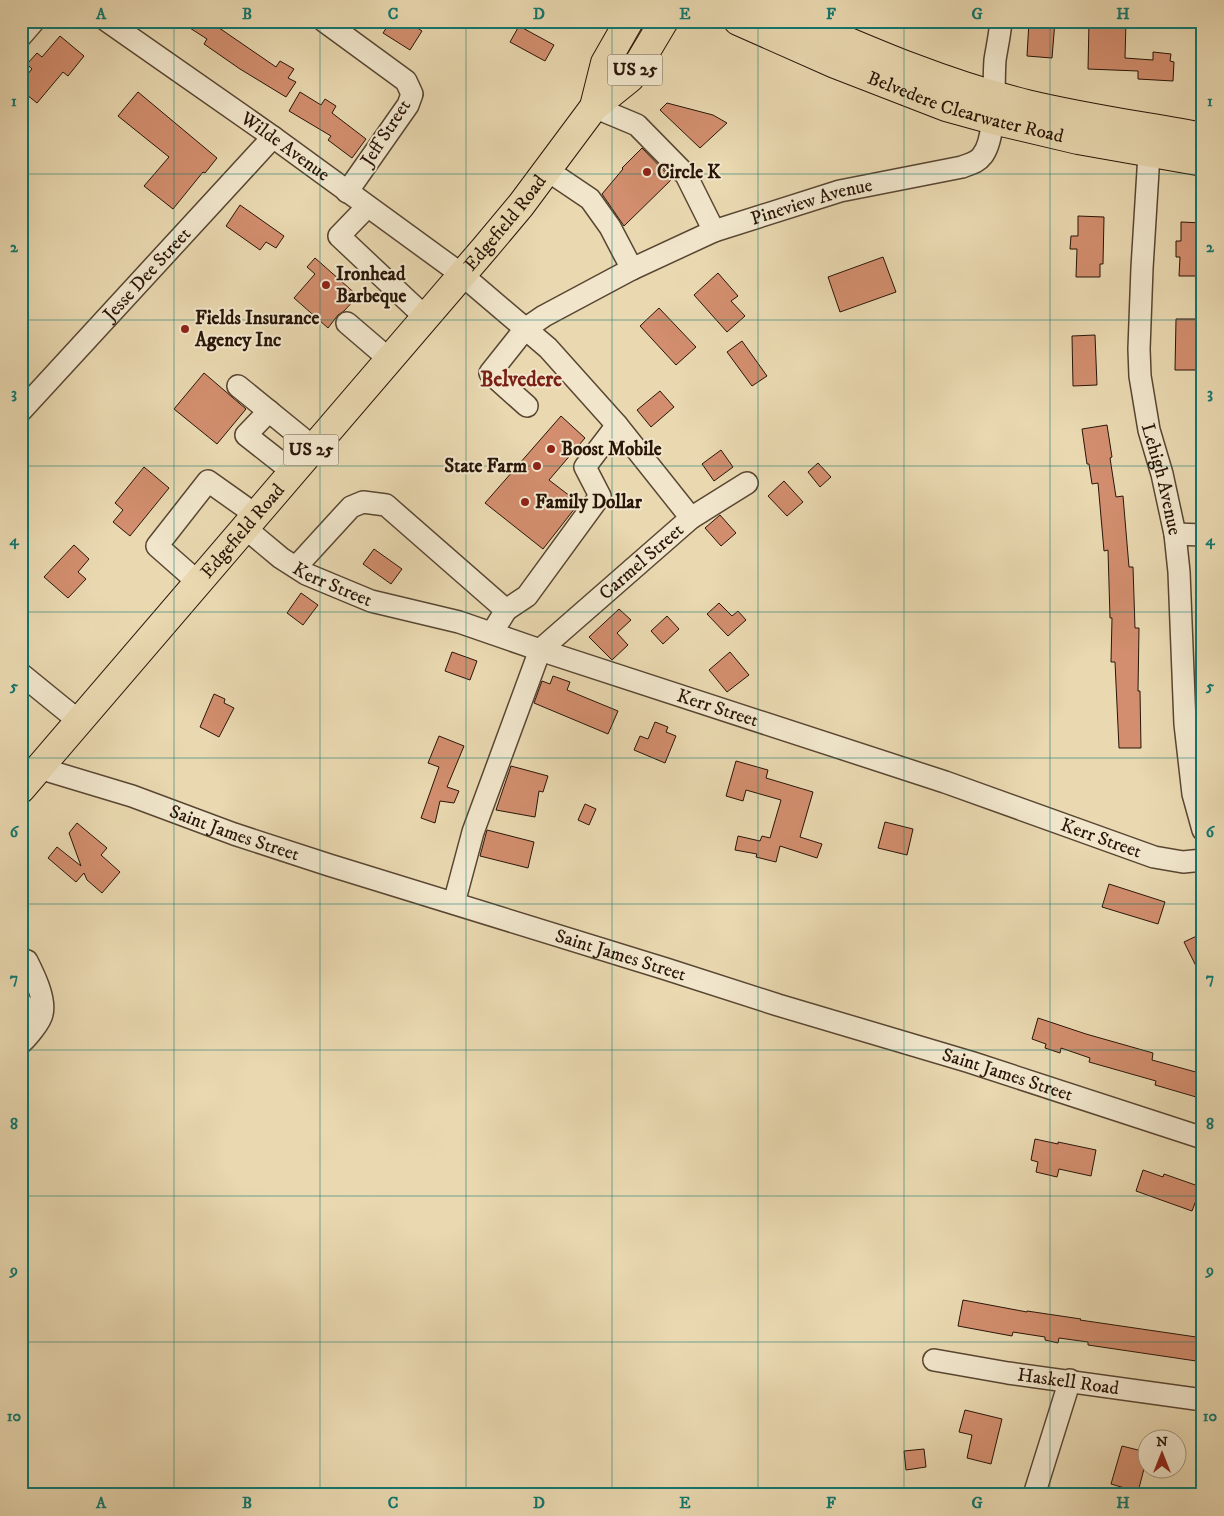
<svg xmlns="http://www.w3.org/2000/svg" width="1224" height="1516" font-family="'IM FELL DW Pica',serif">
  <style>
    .building { fill: #d28e6e; stroke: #291508 }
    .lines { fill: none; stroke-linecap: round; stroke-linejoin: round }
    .minor-casing { stroke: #594632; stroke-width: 24 }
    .major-casing { stroke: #291508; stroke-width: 30 }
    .minor { stroke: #f1e6cc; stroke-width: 21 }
    .major { stroke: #e9d8b0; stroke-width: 28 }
    .grid { fill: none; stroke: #0f766e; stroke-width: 1; stroke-opacity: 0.55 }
    .poi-dot { fill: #8f2418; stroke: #f1e6cc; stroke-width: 2 }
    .labels { text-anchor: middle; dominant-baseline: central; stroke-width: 4; stroke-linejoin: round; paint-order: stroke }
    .shield { fill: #f1e6cc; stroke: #655443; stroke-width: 1 }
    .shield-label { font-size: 18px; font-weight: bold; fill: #291508 }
    .street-label { font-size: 19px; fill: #291508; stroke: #f1e6cc }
    .poi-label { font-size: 19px; font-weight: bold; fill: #291508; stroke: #f1e6cc; text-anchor: start }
    .quarter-label { font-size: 21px; font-weight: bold; fill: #7a1f14; stroke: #f1e6cc }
    .neatline { fill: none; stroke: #0f766e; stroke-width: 2 }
    .grid-label { font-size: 16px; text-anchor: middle; font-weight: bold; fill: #0f766e }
  </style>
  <rect width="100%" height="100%" fill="#e9d8b0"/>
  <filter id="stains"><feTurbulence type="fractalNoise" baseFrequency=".004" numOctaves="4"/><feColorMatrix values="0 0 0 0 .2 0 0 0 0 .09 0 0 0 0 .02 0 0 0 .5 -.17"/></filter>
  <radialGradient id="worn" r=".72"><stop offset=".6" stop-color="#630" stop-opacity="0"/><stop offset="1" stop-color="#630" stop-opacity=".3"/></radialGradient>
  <path class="building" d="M179,21h30l67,46 4,-6 14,8 -6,9 8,4 -10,15 -46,-28 -36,-25 3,-5z
    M391,21h16l15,10 -12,19 -27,-17z
    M1029,21h26l-3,37 -25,-2z
    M1089,21h37l-1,37 28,2v-8l18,2 -1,7 4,1 -1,19 -35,-2v-8l-50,-2z
    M519,26l35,19 -9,16 -35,-19z
    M60,36l24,20 -16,20 -5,-4 -26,31 -16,-13v-8l11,-13 -5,-5 10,-11 5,4z
    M138,92l79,66 -12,15 -2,-1 -30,37 -29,-23 25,-29 -51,-41z
    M300,92l21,13 4,-6 11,7 -4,7 34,26 -14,19 -24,-18 3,-4 -42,-25z
    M667,103l46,12 14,8 -27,25 -40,-38z
    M642,148l30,31 -48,47 -22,-32 21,-25 -1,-1z
    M240,205l44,31 -8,12 -10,-6 -6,8 -34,-24z
    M1078,216l26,1 -1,47h-3v13h-24l1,-28h-7l1,-13h7z
    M1181,222l21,1 1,36h-2v17h-22l1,-19h-4v-16h5z
    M883,257l13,35 -56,20 -12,-35z
    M315,258l43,38 -14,15 -6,4 -10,13 -34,-30 21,-24 -8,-7z
    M718,273l20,23 -7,5 14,15 -18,16 -33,-37z
    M659,308l37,39 -20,18 -36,-39z
    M1176,319h24v51h-25z
    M1095,335l2,50 -24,1 -1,-50z
    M742,341l25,35 -15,10 -25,-34z
    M204,373l42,36 -29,35 -43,-35z
    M660,391l14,16 -23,20 -14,-17z
    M561,416l24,22 -36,42 30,23 -36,46 -58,-46z
    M1107,425l5,32 -2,1 6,39 7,-1 6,71h4l2,61h4l-1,63h2l1,57h-22l-4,-86h-4l1,-44h-2l-2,-68 -4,1 -6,-68 -6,1 -3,-20h-2l-5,-35z
    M721,450l12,17 -19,14 -12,-17z
    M818,463l13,14 -11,10 -12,-15z
    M144,467l25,21 -39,48 -17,-14 10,-12 -8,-7z
    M784,481l19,21 -16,14 -19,-20z
    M720,515l16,18 -15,13 -16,-18z
    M74,545l15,14 -11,13 8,7 -18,19 -24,-21z
    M374,549l28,20 -11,15 -28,-20z
    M301,593l17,12 -15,20 -16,-12z
    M719,603l13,13 6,-5 8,9 -18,16 -21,-22z
    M619,609l12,11 -14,13 11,12 -16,15 -23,-23z
    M667,616l12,13 -16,15 -12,-13z
    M452,652l25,9 -7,19 -25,-9z
    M730,652l19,23 -22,17 -18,-22z
    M553,676l17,6 -3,8 51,21 -10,23 -74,-31 8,-22 8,3z
    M214,694l11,5 -1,4 10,5 -15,29 -19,-10z
    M655,722l13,5 -2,5 10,4 -11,27 -31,-13 6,-14 8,3z
    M439,736l25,10 -17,41 12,4 -5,12 -14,-2 -5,22 -14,-5 18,-51 -11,-4z
    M736,761l32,9 -2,8 47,14 -13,45 22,7 -5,14 -37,-12 -4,16 -20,-5 1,-3 -22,-4 3,-14 22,5 2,-5 8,2 11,-38 -35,-10 -3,11 -17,-5z
    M511,766l37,10 -5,16 -4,-1 -4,26 -39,-7z
    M585,804l11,5 -7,16 -11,-5z
    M885,822l28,7 -6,26 -29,-7z
    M77,823l30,25 -6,7 19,17 -18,21 -15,-13 -3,-7 -8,9 -28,-24 9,-11 24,19 -12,-33z
    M487,830l47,12 -6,26 -48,-12z
    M1109,884l56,18 -7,22 -56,-17z
    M1203,933v47l-19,-38z
    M1038,1018l48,16 67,19 -1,7 51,14v25l-48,-14 1,-4 -67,-19 1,-4 -29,-10 -1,5 -15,-5 1,-4 -14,-5z
    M1035,1139l23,5v-2l38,8 -5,26 -32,-7 -2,8 -21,-5 2,-10 -7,-2z
    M1143,1170l20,7 1,-3 37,13 -9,24 -56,-20z
    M963,1300l64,12v-1l54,8 -1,1 123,18v24l-115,-17v-3l-29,-4 -1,5 -13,-3v-3l-32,-5 -1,4 -54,-10z
    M965,1410l37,9 -11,45 -24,-6 5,-23 -13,-3z
    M1122,1446l24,6v9l-8,31 -27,-8z
    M924,1449l2,18 -20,3 -2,-19z"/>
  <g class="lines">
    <g class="minor-casing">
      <g id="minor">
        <path id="s1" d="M107,21l166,116 188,137 87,74 69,77 74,93"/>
        <path d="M324,21l82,60 6,13 -4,11 -61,87"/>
        <path d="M21,36l13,-15"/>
        <path d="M594,107l43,18 49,50 28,56"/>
        <path id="s2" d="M1150,138l-8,130 -3,81 1,27 9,54 13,44 13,60 4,38 6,152 8,70 10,36"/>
        <path d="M547,170l43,29 20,28 22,42"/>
        <path d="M367,207l-28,29 86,81"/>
        <path d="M347,323l42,36"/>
        <path d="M238,386l75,61"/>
        <path id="s3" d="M527,406l-37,-33 35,-44 19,-13 88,-47 82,-38 126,-40 122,-24c7,-3 15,-4 20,-11 15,-18 11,-72 13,-96 2,-13 5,-26 6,-39"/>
        <path id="s4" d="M21,411l252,-274"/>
        <path d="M269,411l-23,24 47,37"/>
        <path id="s5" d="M245,528l36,30 25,16 65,27 88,21 81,28 405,132 209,75 29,5 20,-2"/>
        <path d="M1175,534l28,1"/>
        <path d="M296,567l55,-60 12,-5 23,3 120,105 -14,23"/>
        <path d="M199,583l-42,-37 51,-65 48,34"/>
        <path d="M506,610l21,-14 73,-100 -15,-29 32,-42"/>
        <path d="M21,674l59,48"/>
        <path id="s6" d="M39,768l93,28 102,38 95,31 337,104 112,36 192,57 233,76"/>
        <path id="s7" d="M454,903l19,-71 67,-182 151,-132 56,-35"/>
        <path d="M21,959l6,2c7,14 19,38 15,53 -1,7 -15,24 -21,29"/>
        <path d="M21,1003c8,8 5,17 0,25"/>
        <path id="s8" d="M934,1360l74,13 195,27"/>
        <path d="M1034,1495l36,-115"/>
      </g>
    </g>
    <g class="major-casing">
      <g id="major">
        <path id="s9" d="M738,21l97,43 111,43 47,13 85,20 125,22"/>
        <path d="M800,21c74,32 148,64 227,83 58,14 117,22 176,33"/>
        <path d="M594,107l11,-44 24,-42"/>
        <path id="s10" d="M21,789l464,-541 36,-43 73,-98 36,-29 34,-57"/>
      </g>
    </g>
    <use href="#minor" class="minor"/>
    <use href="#major" class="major"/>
  </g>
  <path class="grid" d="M174,21v1474M320,21v1474M466,21v1474M612,21v1474M758,21v1474M904,21v1474M1050,21v1474M21,174h1182M21,320h1182M21,466h1182M21,612h1182M21,758h1182M21,904h1182M21,1050h1182M21,1196h1182M21,1342h1182"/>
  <g class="poi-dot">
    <circle cx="647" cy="172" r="5"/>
    <circle cx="326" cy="285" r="5"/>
    <circle cx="185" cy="329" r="5"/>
    <circle cx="551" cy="449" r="5"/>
    <circle cx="537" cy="466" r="5"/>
    <circle cx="525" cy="502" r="5"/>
  </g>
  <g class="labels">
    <g class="shield">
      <rect x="607.5" y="54.5" width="55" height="31" rx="4"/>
      <rect x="283.5" y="434.5" width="55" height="31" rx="4"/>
    </g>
    <g class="shield-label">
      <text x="635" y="70">US 25</text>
      <text x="311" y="450">US 25</text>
    </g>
    <g class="street-label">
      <text stroke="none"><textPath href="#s9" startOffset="244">Belvedere Clearwater Road</textPath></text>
      <text transform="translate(386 133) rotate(-57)">Jeff Street</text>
      <text stroke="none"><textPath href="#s1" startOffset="218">Wilde Avenue</textPath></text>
      <text stroke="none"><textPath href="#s3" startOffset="421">Pineview Avenue</textPath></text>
      <text stroke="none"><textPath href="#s10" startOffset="745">Edgefield Road</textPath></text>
      <text stroke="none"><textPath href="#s4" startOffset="186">Jesse Dee Street</textPath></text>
      <text stroke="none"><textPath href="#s2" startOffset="344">Lehigh Avenue</textPath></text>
      <text stroke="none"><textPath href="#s10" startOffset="340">Edgefield Road</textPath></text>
      <text stroke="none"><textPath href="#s7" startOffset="402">Carmel Street</textPath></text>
      <text stroke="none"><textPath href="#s5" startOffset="105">Kerr Street</textPath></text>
      <text stroke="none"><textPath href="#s5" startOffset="510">Kerr Street</textPath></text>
      <text stroke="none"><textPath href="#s6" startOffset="206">Saint James Street</textPath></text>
      <text stroke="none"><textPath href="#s5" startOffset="915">Kerr Street</textPath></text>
      <text stroke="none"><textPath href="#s6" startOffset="611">Saint James Street</textPath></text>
      <text stroke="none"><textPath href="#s6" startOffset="1016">Saint James Street</textPath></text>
      <text stroke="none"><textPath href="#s8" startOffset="136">Haskell Road</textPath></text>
    </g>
    <g class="poi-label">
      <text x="657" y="172">Circle K</text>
      <text x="336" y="274">Ironhead<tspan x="336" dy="22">Barbeque</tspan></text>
      <text x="195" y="318">Fields Insurance<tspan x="195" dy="22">Agency Inc</tspan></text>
      <text x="561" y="449">Boost Mobile</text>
      <text x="527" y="466" text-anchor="end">State Farm</text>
      <text x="535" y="502">Family Dollar</text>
    </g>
    <g class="quarter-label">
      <text x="521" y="380">Belvedere</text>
    </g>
  </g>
  <rect width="1224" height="1516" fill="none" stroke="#e9d8b0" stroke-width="55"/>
  <g transform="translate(1162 1454)"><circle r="24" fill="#f1e6cc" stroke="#a1927e"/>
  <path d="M0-4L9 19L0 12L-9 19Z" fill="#8f2418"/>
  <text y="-8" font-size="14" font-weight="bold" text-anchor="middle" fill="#291508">N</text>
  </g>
  <rect x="28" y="28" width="1168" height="1460" class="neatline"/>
  <g class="grid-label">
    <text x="101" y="19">A</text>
    <text x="247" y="19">B</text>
    <text x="393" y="19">C</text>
    <text x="539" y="19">D</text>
    <text x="685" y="19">E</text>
    <text x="831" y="19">F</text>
    <text x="977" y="19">G</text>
    <text x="1123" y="19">H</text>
    <text x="14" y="106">1</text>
    <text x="1210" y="106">1</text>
    <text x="14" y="252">2</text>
    <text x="1210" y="252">2</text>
    <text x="14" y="398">3</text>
    <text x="1210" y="398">3</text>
    <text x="14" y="545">4</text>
    <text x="1210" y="545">4</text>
    <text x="14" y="691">5</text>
    <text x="1210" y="691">5</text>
    <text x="14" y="837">6</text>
    <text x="1210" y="837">6</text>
    <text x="14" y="983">7</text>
    <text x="1210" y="983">7</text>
    <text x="14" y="1129">8</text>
    <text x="1210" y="1129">8</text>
    <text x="14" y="1275">9</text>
    <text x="1210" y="1275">9</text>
    <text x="14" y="1421">10</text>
    <text x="1210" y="1421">10</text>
    <text x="101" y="1508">A</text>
    <text x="247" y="1508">B</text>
    <text x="393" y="1508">C</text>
    <text x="539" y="1508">D</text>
    <text x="685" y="1508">E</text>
    <text x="831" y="1508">F</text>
    <text x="977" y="1508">G</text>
    <text x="1123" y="1508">H</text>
  </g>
  <rect width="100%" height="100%" filter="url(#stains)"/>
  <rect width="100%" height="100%" fill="url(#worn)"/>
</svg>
